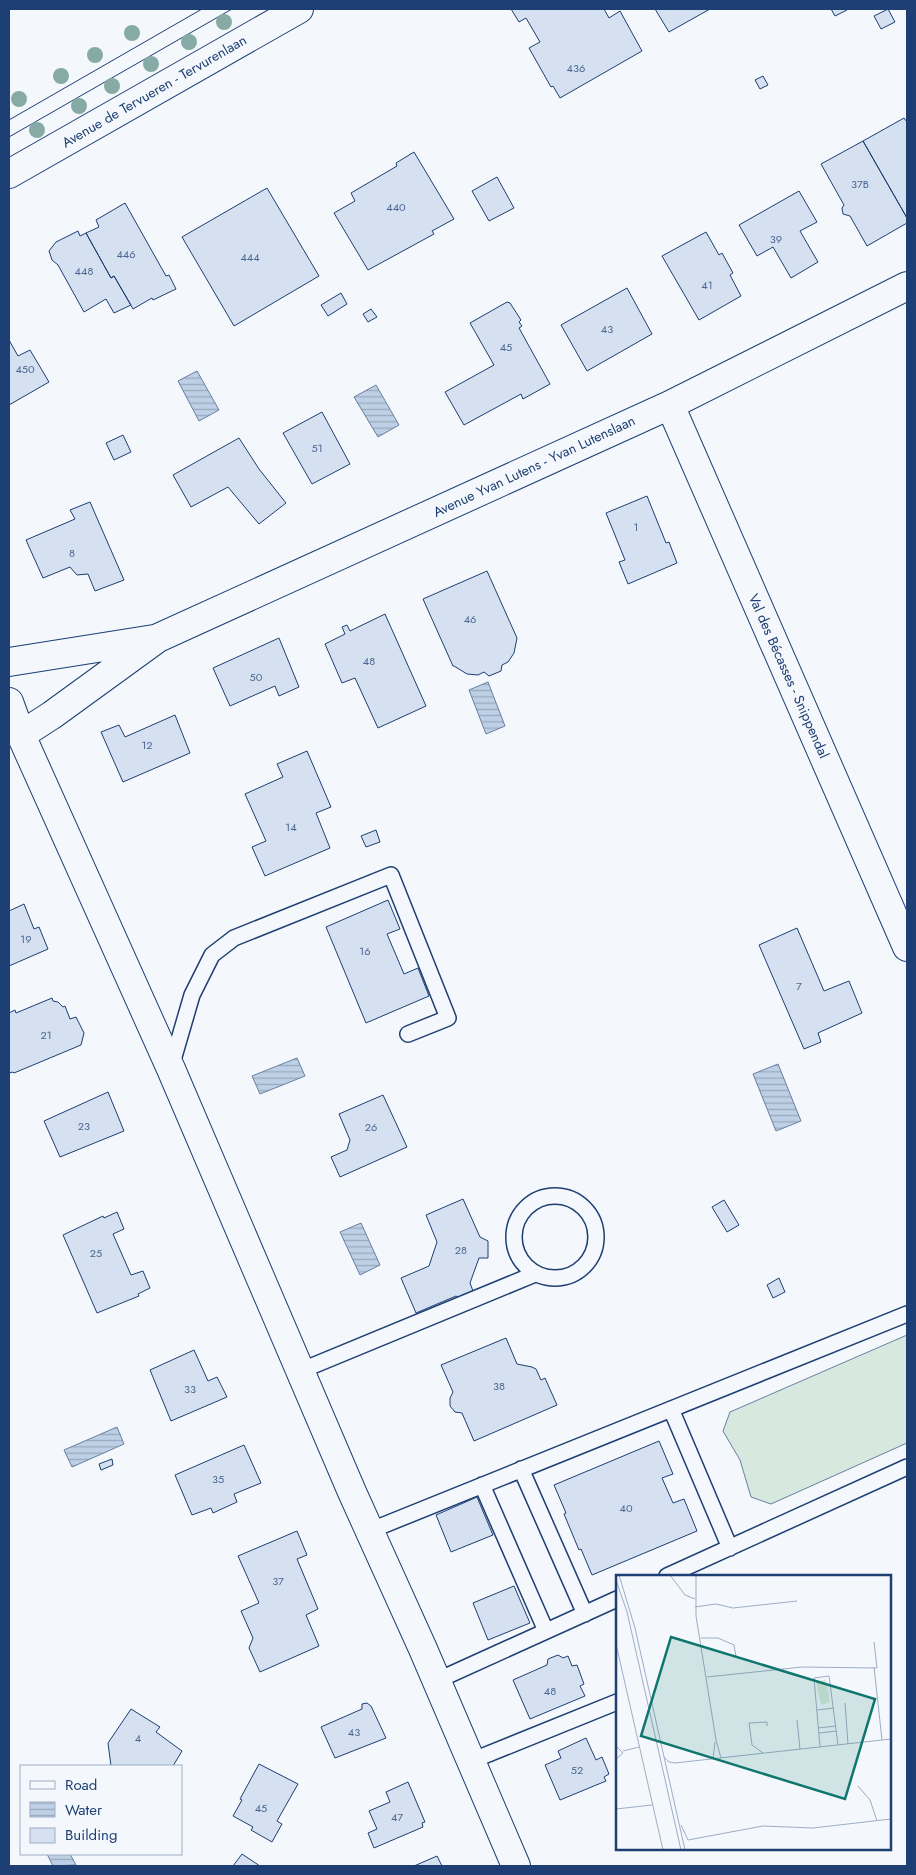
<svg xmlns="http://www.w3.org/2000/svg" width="916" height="1875" font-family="Jost,sans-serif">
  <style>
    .garden { fill: #d7e8df; stroke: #687fa3 }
    .water { fill: url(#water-rules); stroke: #687fa3 }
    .building { fill: #d5e0f0; stroke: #1d3f73 }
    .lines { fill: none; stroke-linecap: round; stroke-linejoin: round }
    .service-casing { stroke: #1d3f73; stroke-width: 18 }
    .minor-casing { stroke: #1d3f73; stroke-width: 30 }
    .primary-casing { stroke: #1d3f73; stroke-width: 30 }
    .service { stroke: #f4f7fb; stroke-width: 15 }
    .minor { stroke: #f4f7fb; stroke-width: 28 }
    .primary { stroke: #f4f7fb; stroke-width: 28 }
    .tram { stroke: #1d3f73; stroke-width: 1 }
    .tree { fill: #86aba6 }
    .labels { text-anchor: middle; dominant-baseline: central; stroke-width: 4; stroke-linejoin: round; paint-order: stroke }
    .number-label { font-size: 11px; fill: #4b6792 }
    .street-label { font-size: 14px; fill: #1d3f73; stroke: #f4f7fb }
    .inset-road { fill: none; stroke: #9eadc5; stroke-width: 1 }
    .view { fill: #0f766e; fill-opacity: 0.15; stroke: #0f766e; stroke-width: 2.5 }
    .inset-edge { fill: none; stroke: #1d3f73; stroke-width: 2.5 }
  </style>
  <defs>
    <pattern id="water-rules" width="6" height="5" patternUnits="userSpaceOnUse" patternTransform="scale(1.25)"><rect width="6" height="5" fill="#bed0e5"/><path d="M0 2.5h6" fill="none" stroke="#9aaabe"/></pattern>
  </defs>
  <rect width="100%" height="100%" fill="#f4f7fb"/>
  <path class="garden" d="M907,1335v108l-136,61 -20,-7 -11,-37 -17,-29 7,-19z"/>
  <path class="water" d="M197,371l22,39 -20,11 -21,-40z
    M376,385l23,40 -21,12 -24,-40z
    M488,682l17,44 -19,8 -17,-44z
    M297,1058l8,18 -45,18 -8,-18z
    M778,1064l23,57 -25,10 -23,-57z
    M361,1223l19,42 -20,10 -20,-43z
    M117,1427l7,17 -52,23 -8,-17z
    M47,1854h23l6,11 -23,1z"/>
  <path class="building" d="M511,9h93l5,9 11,-7 22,40 -82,47 -7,-12 -2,1 -22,-39 11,-6 -14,-24 -7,4z
    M655,9h55l-41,23z
    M831,9h16v1l-12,6z
    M888,9l7,13 -14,7 -7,-13z
    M763,76l5,9 -8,4 -5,-9z
    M904,118l3,4v96l-44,-77z
    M863,141l44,77v5l-40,23 -17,-30 -7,-2 -1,-6 2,-3 -23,-41z
    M414,152l40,67 -22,12 2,3 -66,36 -34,-57 21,-12 -4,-8 46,-27 -1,-3z
    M497,177l17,31 -25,13 -17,-30z
    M267,188l52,88 -85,50 -52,-89z
    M799,191l18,31 -17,9 18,31 -27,16 -18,-31 -16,9 -18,-31z
    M125,203l41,73 3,-1 7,14 -23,11 -1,-2 -19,11 -19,-33 -3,2 -25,-45 13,-6 -3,-7z
    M78,231l2,5 6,-3 25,45 3,-2 17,29 -17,8 -8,-14 -22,13 -26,-47 -6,-5 -3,-9 7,-9z
    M706,232l13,23 3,-2 11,20 -3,2 11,21 -42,24 -37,-64z
    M627,288l25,46 -65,37 -26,-46z
    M341,293l6,11 -19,12 -7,-11z
    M507,302l3,1 11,17 -2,2 3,4 -3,2 31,56 -27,15 -2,-5 -57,31 -19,-33 49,-27 -24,-42z
    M371,309l6,8 -9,5 -5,-8z
    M9,340l9,16 12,-6 19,32 -40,23z
    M322,412l28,52 -38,20 -29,-51z
    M123,435l8,17 -17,8 -8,-17z
    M239,438l20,31 27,34 -27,21 -31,-37 -37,20 -18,-32z
    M647,496l19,47 3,-1 8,21 -49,21 -9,-22 6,-2 -19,-47z
    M90,502l34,78 -29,11 -7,-17 -11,1 -7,-8 -27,11 -17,-38 49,-21 -5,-9z
    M487,571l30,67 -3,15 -6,9 -6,3 -1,6 -12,5 -5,-4 -6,3 -11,-1 -13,-8h-1l-30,-67z
    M385,614l41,92 -48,22 -23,-50 -13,5 -17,-39 20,-10 -3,-7 5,-2 3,6z
    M279,638l20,49 -20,9 -4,-10 -45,20 -17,-38z
    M175,715l15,38 -67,29 -22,-50 18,-7 6,12z
    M307,751l24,56 -15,6 14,35 -65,28 -13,-29 14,-6 -21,-47 38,-17 -6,-13z
    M376,830l4,12 -14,5 -5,-11z
    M388,900l12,29 -13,5 17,40 14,-6 11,28 -63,27 -40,-96z
    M24,904l10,25 5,-2 9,22 -39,17v-55z
    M797,928l27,63 25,-10 13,32 -44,20 3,9 -17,7 -45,-104z
    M52,998l1,3 5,1 5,5 2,-1 5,13 6,-2 8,16 -3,12 -67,28 -1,-1 -4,1v-60l6,-3 1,3z
    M108,1092l16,39 -64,26 -16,-36z
    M383,1095l24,52 -67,30 -9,-20 16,-7 3,-10 -11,-26z
    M463,1199l17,38 8,4v17h-9l-9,25 3,8 -9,10 -8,-5 -40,17 -15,-35 28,-12 8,-24 -11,-27z
    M724,1200l15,25 -12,7 -15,-25z
    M117,1212l7,17 -11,5 18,41 12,-4 7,17 -12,6 1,2 -42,17 -34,-78 40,-19 1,2z
    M779,1278l6,14 -12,6 -6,-13z
    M506,1338l11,26 15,3 4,2 5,11 4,-2 12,27 -83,36 -12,-28 -7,-1 -5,-6v-8l3,-6 -12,-27z
    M194,1350l14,31 9,-4 10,20 -56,24 -21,-51z
    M659,1441l14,33 -11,4 11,25 11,-4 13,32 -105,44 -11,-26 -2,1 -15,-36 2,-1 -12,-28z
    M244,1445l17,38 -27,11 3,8 -24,11 -2,-5 -19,7 -17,-40z
    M112,1459l1,6 -12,5 -2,-6z
    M477,1497l16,38 -42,17 -15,-37z
    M297,1531l10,24 -10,4 21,50 -12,6 13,31 -59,26 -11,-24 4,-10 -12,-27 18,-8 -21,-47z
    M514,1586l16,37 -42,17 -15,-37z
    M558,1655l5,3 5,-2 4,10 5,-1 7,19 -4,2 5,10 -55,23 -17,-39 34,-15 1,-6z
    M367,1703l4,3 15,32 -51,20 -14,-31 41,-18v-5z
    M131,1709l29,18 -4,5 26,19 -9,15h-62l-3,-23z
    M586,1738l10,22 6,-3 7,17 -5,3 2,4 -46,19 -15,-35 16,-7 -3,-7z
    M259,1764l39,20 -21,37 5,3 -10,18 -21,-12 2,-3 -20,-11 9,-16 -2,-1z
    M408,1782l17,40 -3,1 1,4 -49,21 -6,-15 9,-4 -8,-18 21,-9 -4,-10z
    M242,1854l18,12h-27z
    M437,1856l5,10h-28z"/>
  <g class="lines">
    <g class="service-casing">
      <path id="service" d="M171,1067l21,-72 20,-40 22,-17 157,-63 57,143 -40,16
        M514 1237a41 41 0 1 1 82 0a41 41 0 1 1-82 0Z
        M300,1371l235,-97
        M671,1409l59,139
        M521,1469l64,145
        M482,1485l64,146
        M369,1531l538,-217
        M667,1576l240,-109
        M436,1681l181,-82
        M471,1761l146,-59"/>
    </g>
    <g class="minor-casing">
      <path id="minor" d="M670,405l237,542
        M9,662l145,-23
        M9,702l12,33 150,334 181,423 71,157 93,217
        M21,735l31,-20 106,-77 512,-233 237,-119"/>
    </g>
    <g class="primary-casing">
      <path id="primary" d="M9,174l290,-165"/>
    </g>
    <use href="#service" class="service"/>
    <use href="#minor" class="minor"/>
    <use href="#primary" class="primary"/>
    <path class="tram" d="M9,120l193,-111
      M9,137l223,-128"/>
  </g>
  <g class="tree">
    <circle cx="224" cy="22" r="8"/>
    <circle cx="132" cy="33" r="8"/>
    <circle cx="189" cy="42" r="8"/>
    <circle cx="95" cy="55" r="8"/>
    <circle cx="151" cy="64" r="8"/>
    <circle cx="61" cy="76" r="8"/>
    <circle cx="112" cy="86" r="8"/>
    <circle cx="19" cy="99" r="8"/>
    <circle cx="79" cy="106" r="8"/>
    <circle cx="37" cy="130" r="8"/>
  </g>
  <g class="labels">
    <g class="number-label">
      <text x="576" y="68">436</text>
      <text x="860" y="184">37B</text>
      <text x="396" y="207">440</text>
      <text x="776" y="239">39</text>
      <text x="126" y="254">446</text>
      <text x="250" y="257">444</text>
      <text x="84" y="271">448</text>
      <text x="707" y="285">41</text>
      <text x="607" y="329">43</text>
      <text x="506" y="347">45</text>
      <text x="25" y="369">450</text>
      <text x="317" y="448">51</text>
      <text x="636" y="527">1</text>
      <text x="72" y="553">8</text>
      <text x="470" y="619">46</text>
      <text x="369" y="661">48</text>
      <text x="256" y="677">50</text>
      <text x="147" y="745">12</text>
      <text x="291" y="827">14</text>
      <text x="26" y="939">19</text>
      <text x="365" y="951">16</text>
      <text x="799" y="986">7</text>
      <text x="46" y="1035">21</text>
      <text x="84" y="1126">23</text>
      <text x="371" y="1127">26</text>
      <text x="461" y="1250">28</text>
      <text x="96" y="1253">25</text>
      <text x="499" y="1386">38</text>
      <text x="190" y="1389">33</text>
      <text x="218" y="1479">35</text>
      <text x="626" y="1508">40</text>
      <text x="278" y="1581">37</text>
      <text x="550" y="1691">48</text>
      <text x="354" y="1732">43</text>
      <text x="138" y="1738">4</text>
      <text x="577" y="1770">52</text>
      <text x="261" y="1808">45</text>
      <text x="397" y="1817">47</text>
    </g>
    <g class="street-label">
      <text transform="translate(154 91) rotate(-30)">Avenue de Tervueren - Tervurenlaan</text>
      <text transform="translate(534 466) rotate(-25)">Avenue Yvan Lutens - Yvan Lutenslaan</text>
      <text transform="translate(789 676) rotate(66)">Val des Bécasses - Snippendal</text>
    </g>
  </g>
  <g transform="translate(616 1575)">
    <rect width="275" height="275" fill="#f4f7fb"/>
    <path d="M210,104l4,23 -9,3 -5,-23z" fill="#d7e8df"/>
    <path class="inset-road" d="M3,0l16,53 50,222M54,0l15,20 10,4M80,0v41l20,124 5,18M0,5l11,32 54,238M79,32l21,-3 17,4 64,-7M85,63h17l16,7 2,12M0,69l47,206M258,92l8,73M91,102l95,-10 75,1 -3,-26M229,128l3,41M201,135l17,-2M181,145l3,29M202,153l18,-2M203,158l18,-2M0,171l7,7 -7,6M204,172l-6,-69 15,-2 9,69M7,176l16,-4M147,178l-11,-8 -3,-22 18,-1v4M48,182l5,5 6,1 216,-24M97,184l2,-17M242,211l12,14 7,21M0,234l36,-4M65,250l7,15 75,-14 50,2 78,-9"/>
    <path class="view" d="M55,62l204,62 -30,100 -204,-63z"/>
    <rect width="275" height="275" class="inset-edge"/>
  </g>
  <rect width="916" height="1875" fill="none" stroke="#1d3f73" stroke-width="20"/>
  <rect x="20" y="1765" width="162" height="90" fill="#f4f7fb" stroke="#9eadc5"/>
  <rect x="30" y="1781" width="25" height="8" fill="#f4f7fb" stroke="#9eadc5"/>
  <text x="65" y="1790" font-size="15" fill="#1d3f73">Road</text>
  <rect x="30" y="1802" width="25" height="15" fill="url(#water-rules)" stroke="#9eadc5"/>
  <text x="65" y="1815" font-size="15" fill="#1d3f73">Water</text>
  <rect x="30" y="1828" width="25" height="15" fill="#d5e0f0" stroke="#9eadc5"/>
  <text x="65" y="1840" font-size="15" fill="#1d3f73">Building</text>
</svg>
